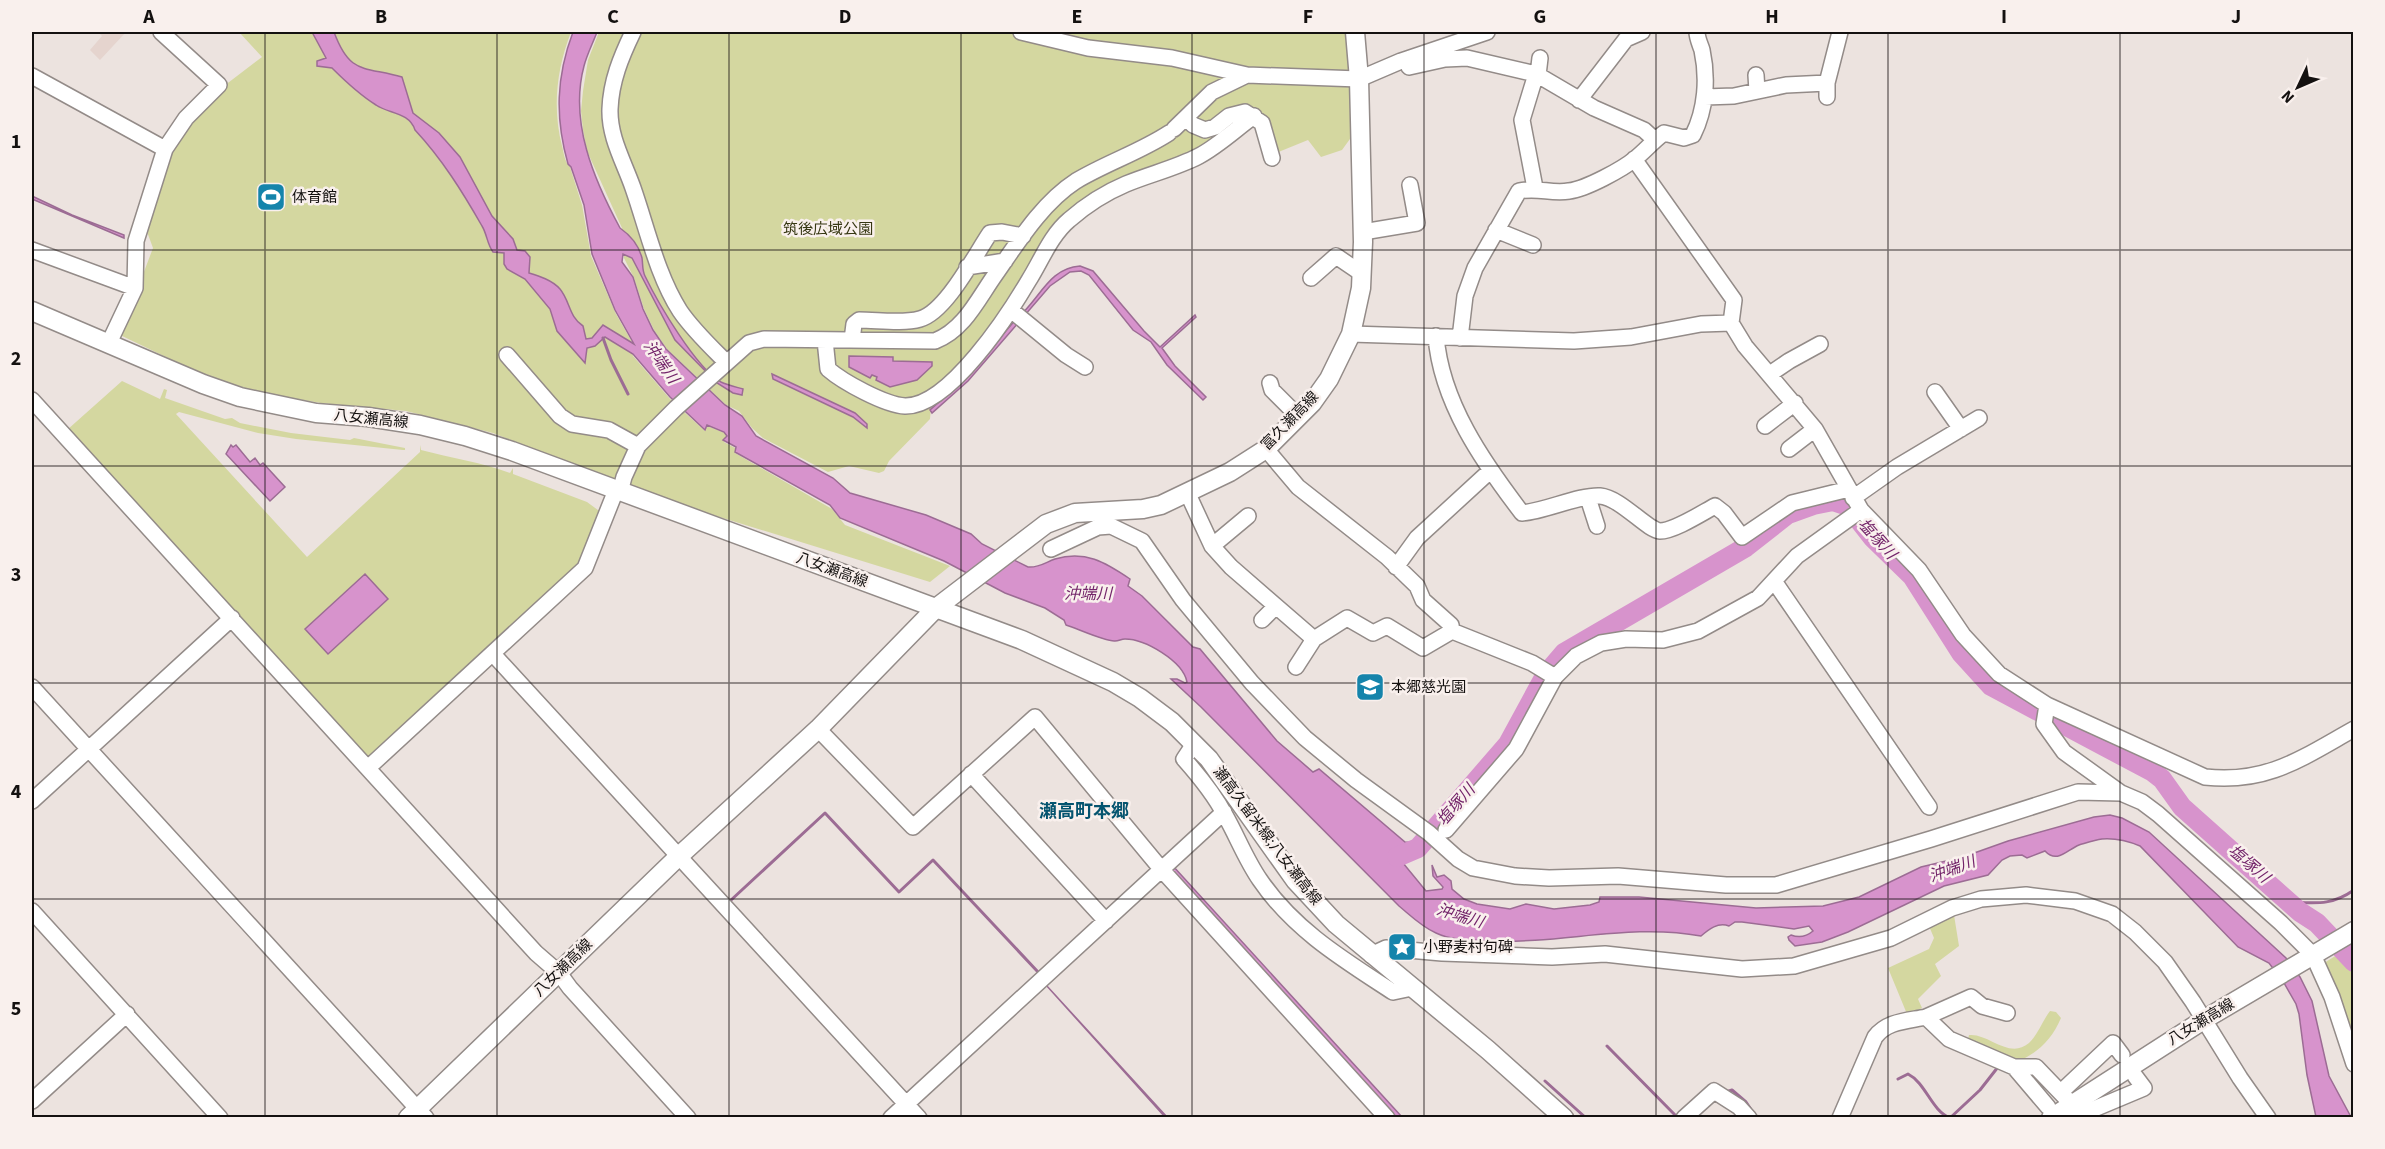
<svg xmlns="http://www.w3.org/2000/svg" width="2385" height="1149" font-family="'Source Sans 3','Noto Sans JP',sans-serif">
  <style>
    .built { fill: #e5d4ce }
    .green { fill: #d4d7a0 }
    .water { fill: #d793cc; stroke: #9c6c94; stroke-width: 1.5 }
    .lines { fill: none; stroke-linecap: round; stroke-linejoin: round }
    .stream { stroke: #9c6c94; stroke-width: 3 }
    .river { stroke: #d793cc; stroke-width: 20 }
    .minor-casing { stroke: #938b88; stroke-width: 18 }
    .major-casing { stroke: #938b88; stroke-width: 21 }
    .minor { stroke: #fff; stroke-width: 15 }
    .major { stroke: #fff; stroke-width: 18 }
    .grid { fill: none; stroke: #141110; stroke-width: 1.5; stroke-opacity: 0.55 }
    .labels { text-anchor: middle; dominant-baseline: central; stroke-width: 5; stroke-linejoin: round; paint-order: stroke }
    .poi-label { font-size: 15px; fill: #141110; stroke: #f9f0ed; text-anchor: start }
    .park-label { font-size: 15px; fill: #363712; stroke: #f9f0ed }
    .street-label { font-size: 15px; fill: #141110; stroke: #f9f0ed }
    .water-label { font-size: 16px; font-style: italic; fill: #73246a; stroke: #f9f0ed }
    .quarter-label { font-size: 18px; font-weight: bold; fill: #05546f; stroke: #f9f0ed }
    .neatline { fill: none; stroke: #141110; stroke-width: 2 }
    .grid-label { font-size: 20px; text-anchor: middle; font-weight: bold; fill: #141110 }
  </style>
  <rect width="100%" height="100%" fill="#ece3df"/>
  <path class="built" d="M98,32h28l-26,28 -10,-10 12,-14z"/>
  <path class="green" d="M239,32h332c-14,36 -19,75 -9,114 2,7 2,15 8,21l12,38 9,51 25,58 16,28 1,14 38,44 34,31 2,-5 18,7 2,3 -3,6 11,6v5l97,56 13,16 105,41 -20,16 -288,-89 -149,-60 -87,-22 -85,-8 -54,-9 -32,-9 -46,-17 -69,-33 33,-87 -7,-19 22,-74 23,-37 29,-29 42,-32z
    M599,32h753l3,100 -13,18 -21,7 -13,-17 -32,13 -10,-34 -140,68 -60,44 -108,147 -27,30 -1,11 -41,42 -5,10 -5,2 -30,-7 -21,6 -65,-34 -11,-10 -13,-17 -13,-6 -59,-56 -13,-19 -10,-21 -10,-31 -10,-20 -2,-30 -35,-77 -4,-21 -2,-19 2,-20 5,-31z
    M122,381l38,18 4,-10 3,1 -2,8 60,21 7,-1 8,5 51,10 59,7 4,-2 51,10v2h-2l-107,-11 -38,-6 -79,-21 -3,2 131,143 113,-105v-7l1,5c30,8 60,12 89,23l3,-5v6l74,28 15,11 -22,54 -209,191 -6,-1 -126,-138 1,-3 -8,-4 -165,-182z
    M1954,915l5,31 -24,18 6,12 -23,23 4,9 -15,6 -19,-46 41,-19 5,-11 -5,-12z
    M2353,945v97l-20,-61 -9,-18z
    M2050,1011l6,1 5,6c-9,21 -22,34 -42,43l-51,-21 1,-5c20,-2 40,25 60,8 8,-7 14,-23 21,-32z"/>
  <path class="water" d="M312,32h22c16,43 29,34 68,45l11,36 26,20 21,24 32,59 21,23 4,11 8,1 5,6 -1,16c10,3 23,7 31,16 10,12 9,28 23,37l3,13 6,-1 11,-13 31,19 -19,-34 -23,-56 -8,-49 -13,-38 -3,-3c-13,-46 -12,-87 5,-132h24c-4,11 -10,22 -13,34 -15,56 10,114 36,162 10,7 19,18 22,30 1,6 0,12 3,18 13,27 51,92 76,106 6,3 15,5 22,7l-1,6 -9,-2 -16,-10 -42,-43 -43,-82 -9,-4 -1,8 11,15 10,32 10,21 13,19 59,56 17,11 14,20 77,42 17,15 76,22 45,19 11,10 46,23c11,1 18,-5 27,-8 30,-9 50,3 75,20l-2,7 14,10 51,51 7,2 77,92 36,31 6,-3 86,73 13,1 7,6 -17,8 -5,6 23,28 16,-2 1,-2 -10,-11 -1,-11 5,12 7,-2 7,6 1,8 12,10 13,5 33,5 16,-5 28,5 36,-4 9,-3 1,-5h39l117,11 67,-2 36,-9 62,-30 42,-10 45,-16 86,-24 16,-2 12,3 27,14 137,126 14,19 12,24 17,75 22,41h-35l-9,-42 -8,-61 -3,-10 -12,-21 -15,-20 -31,-16 -98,-101c-12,-5 -25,-8 -38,-7 -7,1 -16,4 -23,6 -12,5 -22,19 -34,6l-18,7 -5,-3 -12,1 -8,4 -14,15 -44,11 -96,46 -26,10 -27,4 -6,-6 -1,-3 3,-2c8,3 15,2 22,-4l-4,-5 -15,3 -52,-7h-7l-6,4c-11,-4 -20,3 -28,10 -71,-13 -138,8 -211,5 -18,-1 -37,0 -54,-8 -14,-6 -25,-17 -37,-27l-198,-199 -30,-28h6l8,4 2,-1c-4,-21 -42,-43 -62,-43 -4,0 -6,2 -10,2 -9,1 -39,-13 -49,-16l-2,-5 -19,-12 -40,-15 -61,-32 -104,-43 -10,-13 -95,-53 1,-5 -13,-7 4,-4 -3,-4 -17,-7 -2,5 -35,-33 -37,-43 -28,-17 -10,9 -8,2 -2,15 -28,-32 -7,-22 -25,-30 -18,-10 -3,-5v-11l-11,-1c-6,-8 -6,-18 -11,-26 -20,-35 -40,-67 -67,-96 -6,-18 -26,-16 -39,-25 -16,-10 -31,-24 -44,-37l-15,-2v-5l9,-3z
    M32,196l40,19 52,20v3l-92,-39z
    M1080,266l13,5 51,60 16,16 35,-32 1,2 -34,31 13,18 31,31 -3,3 -36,-35 -16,-23 -18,-12 -44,-55 -8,-4 -11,1 -20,14 -82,95 -36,32 -2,-3 32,-28 55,-64c22,-17 31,-50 63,-52z
    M849,356l44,1v4l39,1v4l-15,14 -27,7 -14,-7 1,-3 -5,-2 -2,3 -21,-11z
    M772,374l83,39 12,11v4l-14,-11 -80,-38z
    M231,445l2,2 3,-2 14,17 5,-4 5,7 3,-2 22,24 -15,14 -44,-47z
    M365,574l23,25 -60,55 -23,-25z
    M1173,866l229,251h-7l-225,-247z
    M1046,985l121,132h-2z"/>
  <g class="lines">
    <path class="stream" d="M603,338l8,22 17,34
      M730,901l95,-88 74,79 34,-32 105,112
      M2289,902c27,1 42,4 65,-12
      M1607,1046l71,72
      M1898,1079l10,-5c18,9 23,36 42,44
      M1545,1081l41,37
      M1726,1092l6,-2 14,12 4,6
      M1950,1118l30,-28 18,-23"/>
    <path class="river" d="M1397,857l21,-9 90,-104 38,-70 18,-21 182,-106 42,-33 25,-9 20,-4 15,5 25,32 39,38 49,77 30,33 162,86 9,7 20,28 118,105 17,11 37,39"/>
    <g class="minor-casing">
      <path id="minor" d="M633,32c-12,25 -22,49 -23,77 -1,28 14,53 23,79 14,40 24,87 47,123 13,19 30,35 46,51
        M1021,32l67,16 84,10 75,17 112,4 42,-18 86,-29
        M1409,67l36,-8 22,-1 69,16 58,34 50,22 11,10
        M1538,75l2,-17
        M1756,75l1,16
        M32,76l133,73
        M1705,97l29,-1 52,-11 41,-2
        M1827,97v-14l13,-51
        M1579,100l47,-61 16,-7
        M1186,118l7,7 12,5 10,-3 14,-11 16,-4 17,11 10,35
        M1174,129l38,-37 35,-17
        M1634,159l100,141 -3,23 14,23 70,83 46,81 58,60 44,65 36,39 48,31 158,72c62,7 97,-19 149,-48
        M1535,188l-13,-68 14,-46
        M1496,230l37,15
        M1363,232l54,-9 -7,-38
        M32,250l103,38
        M967,267l38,-6
        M1311,278l25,-22 25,17
        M1011,310l55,45 19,12
        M1351,334l223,7 57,-4 70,-13 30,-1
        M1436,336c5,66 47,126 86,177 24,-2 56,-18 78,-17 21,2 47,34 60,35 14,0 42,-18 55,-25l9,7 18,24 50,-34 57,-14
        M1460,338l5,-42 10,-28 44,-77c19,-4 32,3 50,0 17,-2 54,-22 67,-33 10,-8 17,-17 28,-25l20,5 9,-3c13,-26 15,-57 9,-85 -2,-6 -5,-12 -5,-18
        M825,340l3,29c15,13 57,36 77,37 44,1 104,-92 124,-126 12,-19 22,-45 40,-60 16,-14 38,-28 57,-36 24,-10 50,-16 73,-28 19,-10 37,-27 55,-40
        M852,340l2,-16 5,-4c19,0 43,4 61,-1 26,-7 55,-64 70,-86l12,-1 21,4
        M109,343l26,-55 1,-47 29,-92 21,-31 33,-33 -58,-53
        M507,355l53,61 12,8 37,6 29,16
        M1770,374l19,-13 31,-17
        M1270,383l2,7 27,27
        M1935,392l26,37
        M32,400l504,553 23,20 11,15 118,130
        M1765,426l30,-23
        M1266,449l32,38 89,70 30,29 6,14 28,25 1,6 80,32 23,14
        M1789,449l26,-20
        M620,492l4,-15 14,-31 38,-38 73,-65 15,-4 171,2c29,-11 43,-42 60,-66 23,-33 47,-72 81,-94 30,-18 64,-29 93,-48
        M1187,492l25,54 19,21 83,72
        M1588,498l9,28
        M1853,498l44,-31 82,-49
        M1212,546l36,-30
        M1051,549l47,-22 13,-1 31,15 41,59 69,83 53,55 51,42 73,53 29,26 15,9 42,8 34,2 69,-2 108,9h50l155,-46 147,-47 43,1 21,9 16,12 123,109 32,32 19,42 22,67
        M1396,567l21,-29 73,-67
        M1774,581l155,226
        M1262,620l14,-14
        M493,654l426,464
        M1296,667l18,-28 33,-21 26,15 14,-7 36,22 29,-17
        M32,687l394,431
        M2047,705l-3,19 20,28 57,41
        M818,729l95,98 122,-110 127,153 225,248
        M1194,744l-10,15c16,18 30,35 41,56 12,21 21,45 35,65 34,50 84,80 133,112l19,-4
        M369,767l216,-199 31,-78
        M971,774l135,147
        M32,801l200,-183
        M1446,830l70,-81 39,-72 21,-21 25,-13 25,-4 37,1 35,-9 60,-33 39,-42 64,-46
        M32,911l188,207
        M1371,955l15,-7 56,5 110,4 53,-3 137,15 52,-3 97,-28 61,-30 29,-9 45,-4 49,6 37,13 23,18 30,30 28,40 47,76 28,40
        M1926,1017l45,-20 11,9 25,7
        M2014,1067l34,40
        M2061,1092l52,-49 9,12
        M32,1101l95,-87
        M2082,1114l62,-26 -9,-12
        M891,1118l333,-306
        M1684,1118l30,-27 25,16 10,11
        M1840,1118l35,-81c12,-16 32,-16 51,-20l23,22 65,28h22l49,51"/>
    </g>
    <g class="major-casing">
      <path id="major" d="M32,311l171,73 37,13 76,16 52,4 52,8 45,11 47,15 510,189 91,42 27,16 32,24 37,37 86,121 41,44 152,126 76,68
        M408,1118l270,-261 140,-128 118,-121 110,-84 29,-11 68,-4 18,-4 69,-33 36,-23 46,-46 17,-24 22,-45 10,-46 2,-46 -4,-163 -4,-47
        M2051,1118l154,-99 149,-88"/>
    </g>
    <use href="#minor" class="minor"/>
    <use href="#major" class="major"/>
  </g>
  <path class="grid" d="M265,32v1086M497,32v1086M729,32v1086M961,32v1086M1192,32v1086M1424,32v1086M1656,32v1086M1888,32v1086M2120,32v1086M32,250h2322M32,466h2322M32,683h2322M32,899h2322"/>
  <defs>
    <g id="stadium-square" transform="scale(1.5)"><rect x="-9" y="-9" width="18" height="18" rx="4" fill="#1584ab" stroke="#f9f0ed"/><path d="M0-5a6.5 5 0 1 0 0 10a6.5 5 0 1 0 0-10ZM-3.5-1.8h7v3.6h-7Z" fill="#fff"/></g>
    <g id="school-square" transform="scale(1.5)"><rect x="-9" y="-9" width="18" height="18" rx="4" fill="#1584ab" stroke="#f9f0ed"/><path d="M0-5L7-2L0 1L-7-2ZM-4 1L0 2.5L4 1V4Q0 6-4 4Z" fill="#fff"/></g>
    <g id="sight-square" transform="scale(1.5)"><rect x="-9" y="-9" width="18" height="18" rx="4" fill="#1584ab" stroke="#f9f0ed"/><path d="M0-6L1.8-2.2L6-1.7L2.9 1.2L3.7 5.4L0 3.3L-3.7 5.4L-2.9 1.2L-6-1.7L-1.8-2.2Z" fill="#fff"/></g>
  </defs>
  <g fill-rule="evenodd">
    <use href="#stadium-square" x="271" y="197"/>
    <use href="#school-square" x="1370" y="687"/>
    <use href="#sight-square" x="1402" y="947"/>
  </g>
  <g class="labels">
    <g class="poi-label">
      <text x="292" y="197">体育館</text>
      <text x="1391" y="687">本郷慈光園</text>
      <text x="1423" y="947">小野麦村句碑</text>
    </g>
    <g class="park-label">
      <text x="828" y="229">筑後広域公園</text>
    </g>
    <g class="street-label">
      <text transform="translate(371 419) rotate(6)">八女瀬高線</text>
      <text transform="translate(1290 421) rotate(-46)">富久瀬高線</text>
      <text transform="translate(832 570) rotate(20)">八女瀬高線</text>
      <text transform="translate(1267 836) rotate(53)">瀬高久留米線;八女瀬高線</text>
      <text transform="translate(563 968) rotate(-44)">八女瀬高線</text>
      <text transform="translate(2201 1022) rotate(-31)">八女瀬高線</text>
    </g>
    <g class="water-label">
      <text transform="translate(661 362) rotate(55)">沖端川</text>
      <text transform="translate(1877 539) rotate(48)">塩塚川</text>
      <text x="1088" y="594">沖端川</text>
      <text transform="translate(1456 805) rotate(-49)">塩塚川</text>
      <text transform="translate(2249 864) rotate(41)">塩塚川</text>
      <text transform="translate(1952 869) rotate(-20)">沖端川</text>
      <text transform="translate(1460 916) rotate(17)">沖端川</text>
    </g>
    <g class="quarter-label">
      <text x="1084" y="811">瀬高町本郷</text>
    </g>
  </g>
  <rect width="2385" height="1149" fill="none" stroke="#f9f0ed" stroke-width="66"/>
  <g transform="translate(2298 87) rotate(226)" stroke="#f9f0ed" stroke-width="4.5" paint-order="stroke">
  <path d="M0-4.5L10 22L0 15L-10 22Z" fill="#141110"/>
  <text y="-9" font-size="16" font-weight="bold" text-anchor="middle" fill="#141110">N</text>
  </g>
  <rect x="33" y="33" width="2319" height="1083" class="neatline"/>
  <g class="grid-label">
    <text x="149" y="23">A</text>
    <text x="381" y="23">B</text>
    <text x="613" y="23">C</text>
    <text x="845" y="23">D</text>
    <text x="1077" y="23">E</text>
    <text x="1308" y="23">F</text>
    <text x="1540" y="23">G</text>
    <text x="1772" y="23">H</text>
    <text x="2004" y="23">I</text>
    <text x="2236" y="23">J</text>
    <text x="16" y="148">1</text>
    <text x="16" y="365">2</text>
    <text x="16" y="581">3</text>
    <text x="16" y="798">4</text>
    <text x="16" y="1015">5</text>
  </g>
</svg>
